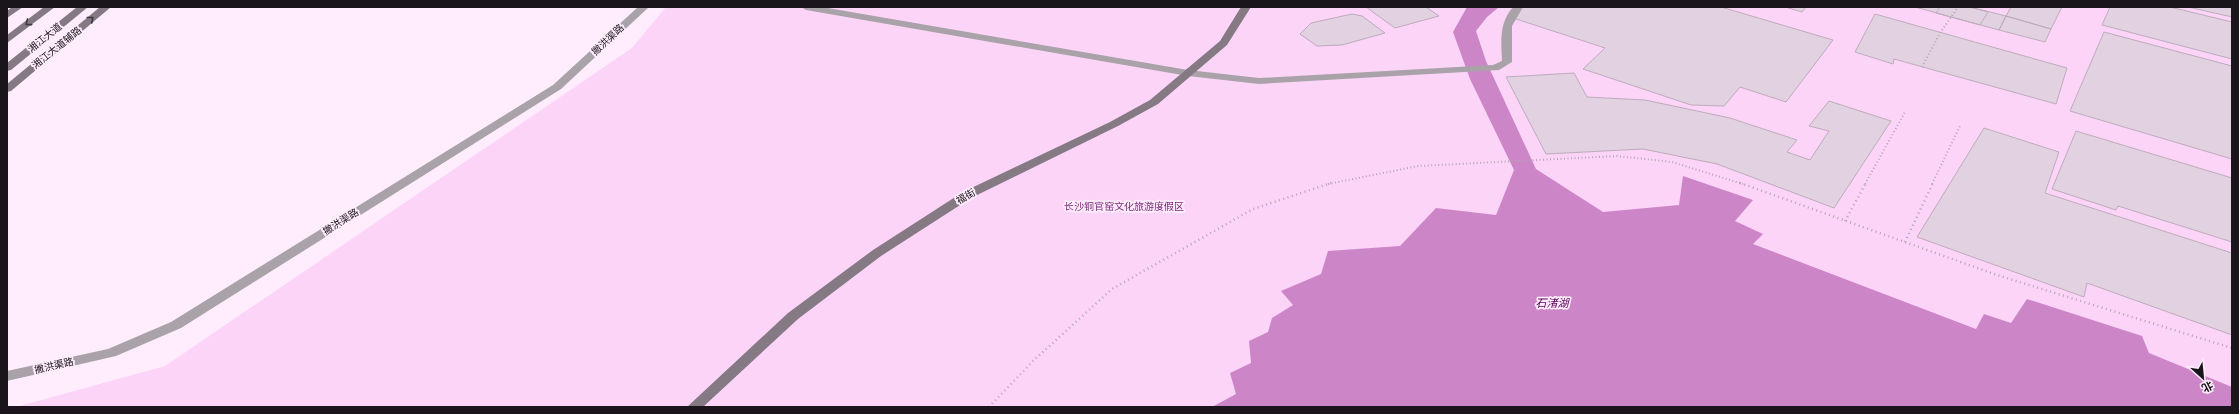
<svg xmlns="http://www.w3.org/2000/svg" width="2239" height="414" font-family="'Source Sans 3','Noto Sans SC',sans-serif">
  <style>
    .green { fill: #fcd4f8 }
    .water { fill: #cc86c7 }
    .building { fill: #e2d1e0; stroke: #bdacbb }
    .lines { fill: none; stroke-linecap: round; stroke-linejoin: round }
    .path-far1 { stroke: #b5a7b3; stroke-width: 2; stroke-dasharray: 1 2.5; stroke-linecap: butt }
    .path { stroke: #b5a7b3; stroke-width: 2.5; stroke-dasharray: 1 3.5; stroke-linecap: butt }
    .street { fill: #a9a2a8; fill-rule: evenodd }
    .secondary { fill: #857a84; fill-rule: evenodd }
    .oneway { stroke: #3f383f }
    .labels { text-anchor: middle; dominant-baseline: central; stroke-width: 3.5; stroke-linejoin: round; paint-order: stroke }
    .street-label { font-size: 10px; fill: #1a151a; stroke: #ffedfd }
    .park-label { font-size: 10px; fill: #7c2a7a; stroke: #ffedfd }
    .water-label { font-size: 11px; font-style: italic; fill: #5c015a; stroke: #ffedfd }
  </style>
  <rect width="100%" height="100%" fill="#ffedfd"/>
  <path class="green" d="M666,7h1566v400h-2216l149,-41 467,-318z"/>
  <path class="water" d="M1467,7h32l-12,10 -11,14 10,30 50,108 67,43 76,-7 4,-29 70,24 -18,21 28,13 -10,10 223,85 8,-15 27,9 16,-24 115,37 7,17 83,34v20h-1020l24,-13 -6,-21 21,-10 -2,-22 19,-9 4,-14 21,-13 -12,-14 40,-17 7,-23 72,-5 36,-38 60,7 18,-45 -44,-91 -17,-47z"/>
  <path class="building" d="M1366,7h60l13,9 -44,12z
    M1522,7h199l112,33 -47,62 -46,-15 -16,19 -33,-1 -108,-36 22,-21 -95,-31z
    M1785,7h21l-4,5z
    M1915,7h55l36,9 -7,14z
    M1940,7h29l19,5 -8,13 -44,-12z
    M2011,7h51l-11,22 -45,-13z
    M2110,7h60l62,15v37l-130,-34z
    M2188,7h44v10z
    M1352,14l10,2 23,17 -43,12 -25,1 -17,-12 11,-11z
    M1875,14l192,54 -11,36 -162,-45 -1,5 -38,-12z
    M2006,16l45,13 -6,13 -46,-12z
    M2104,32l128,34v93l-162,-48z
    M1574,73l13,24 58,3 85,18 67,22 -10,12 23,8 19,-29 -20,-5 20,-25 62,20 -57,87 -117,-44 -74,-15 -97,5 -40,-77z
    M1984,128l75,24 -14,41 187,60v82l-145,-52 -3,14 -167,-60z
    M2076,131l156,47v64l-114,-36 -2,4 -64,-21z"/>
  <g class="lines">
    <path class="path-far1" d="M1922,67l18,-34 18,-26
      M1328,184l90,-18 199,-10 55,6 71,22
      M1865,184l40,-72
      M1932,184l28,-58"/>
    <path class="path" d="M1740,183l257,92 235,73
      M1845,221l21,-38
      M1905,242l28,-59
      M989,407l44,-46 79,-72 141,-80 78,-26"/>
    <path class="street" d="M638,7h11l-88,82 -380,239 -65,28 -109,25v-10l101,-22 63,-27 382,-237z
      M801,7h21l366,63 71,8 234,-13 9,-4c-1,-20 -3,-38 11,-54h10l-11,19v36l-13,8 -240,14 -71,-8 -382,-66z"/>
    <path class="secondary" d="M12,7h11l-16,11v-7z
      M44,7h11l-48,36v-8z
      M77,7h11l-77,63 -4,1v-8z
      M100,7h11l-100,84 -4,1v-8z
      M1241,7h10l-24,38 -69,59 -40,22 -147,72 -90,58 -83,63 -95,88h-16l101,-94 85,-63 90,-58 147,-70 40,-22 70,-59z"/>
  </g>
  <defs><path id="oneway-chevron" d="M-2-3.5L2.5 0L-2 3.5" fill="none" stroke-width="1.6" stroke-linecap="round" stroke-linejoin="round"/></defs>
  <g class="oneway">
    <use href="#oneway-chevron" transform="translate(91 19) rotate(-39)"/>
    <use href="#oneway-chevron" transform="translate(28 23) rotate(143)"/>
  </g>
  <g class="labels">
    <g class="street-label">
      <text transform="translate(45 38) rotate(-39)">湘江大道</text>
      <text transform="translate(608 40) rotate(-43)">撇洪渠路</text>
      <text transform="translate(57 48) rotate(-39)">湘江大道辅路</text>
      <text transform="translate(966 197) rotate(-30)">福街</text>
      <text transform="translate(341 222) rotate(-32)">撇洪渠路</text>
      <text transform="translate(54 366) rotate(-13)">撇洪渠路</text>
    </g>
    <g class="park-label">
      <text x="1124" y="207">长沙铜官窑文化旅游度假区</text>
    </g>
    <g class="water-label">
      <text x="1552" y="303">石渚湖</text>
    </g>
  </g>
  <rect width="2239" height="414" fill="none" stroke="#1a151a" stroke-width="16"/>
  <g transform="translate(2203 378) rotate(153)" stroke="#ffedfd" stroke-width="3" paint-order="stroke">
  <path d="M0-3L7 15L0 10L-7 15Z" fill="#1a151a"/>
  <text y="-6" font-size="11" font-weight="bold" text-anchor="middle" fill="#1a151a">北</text>
  </g>
</svg>
